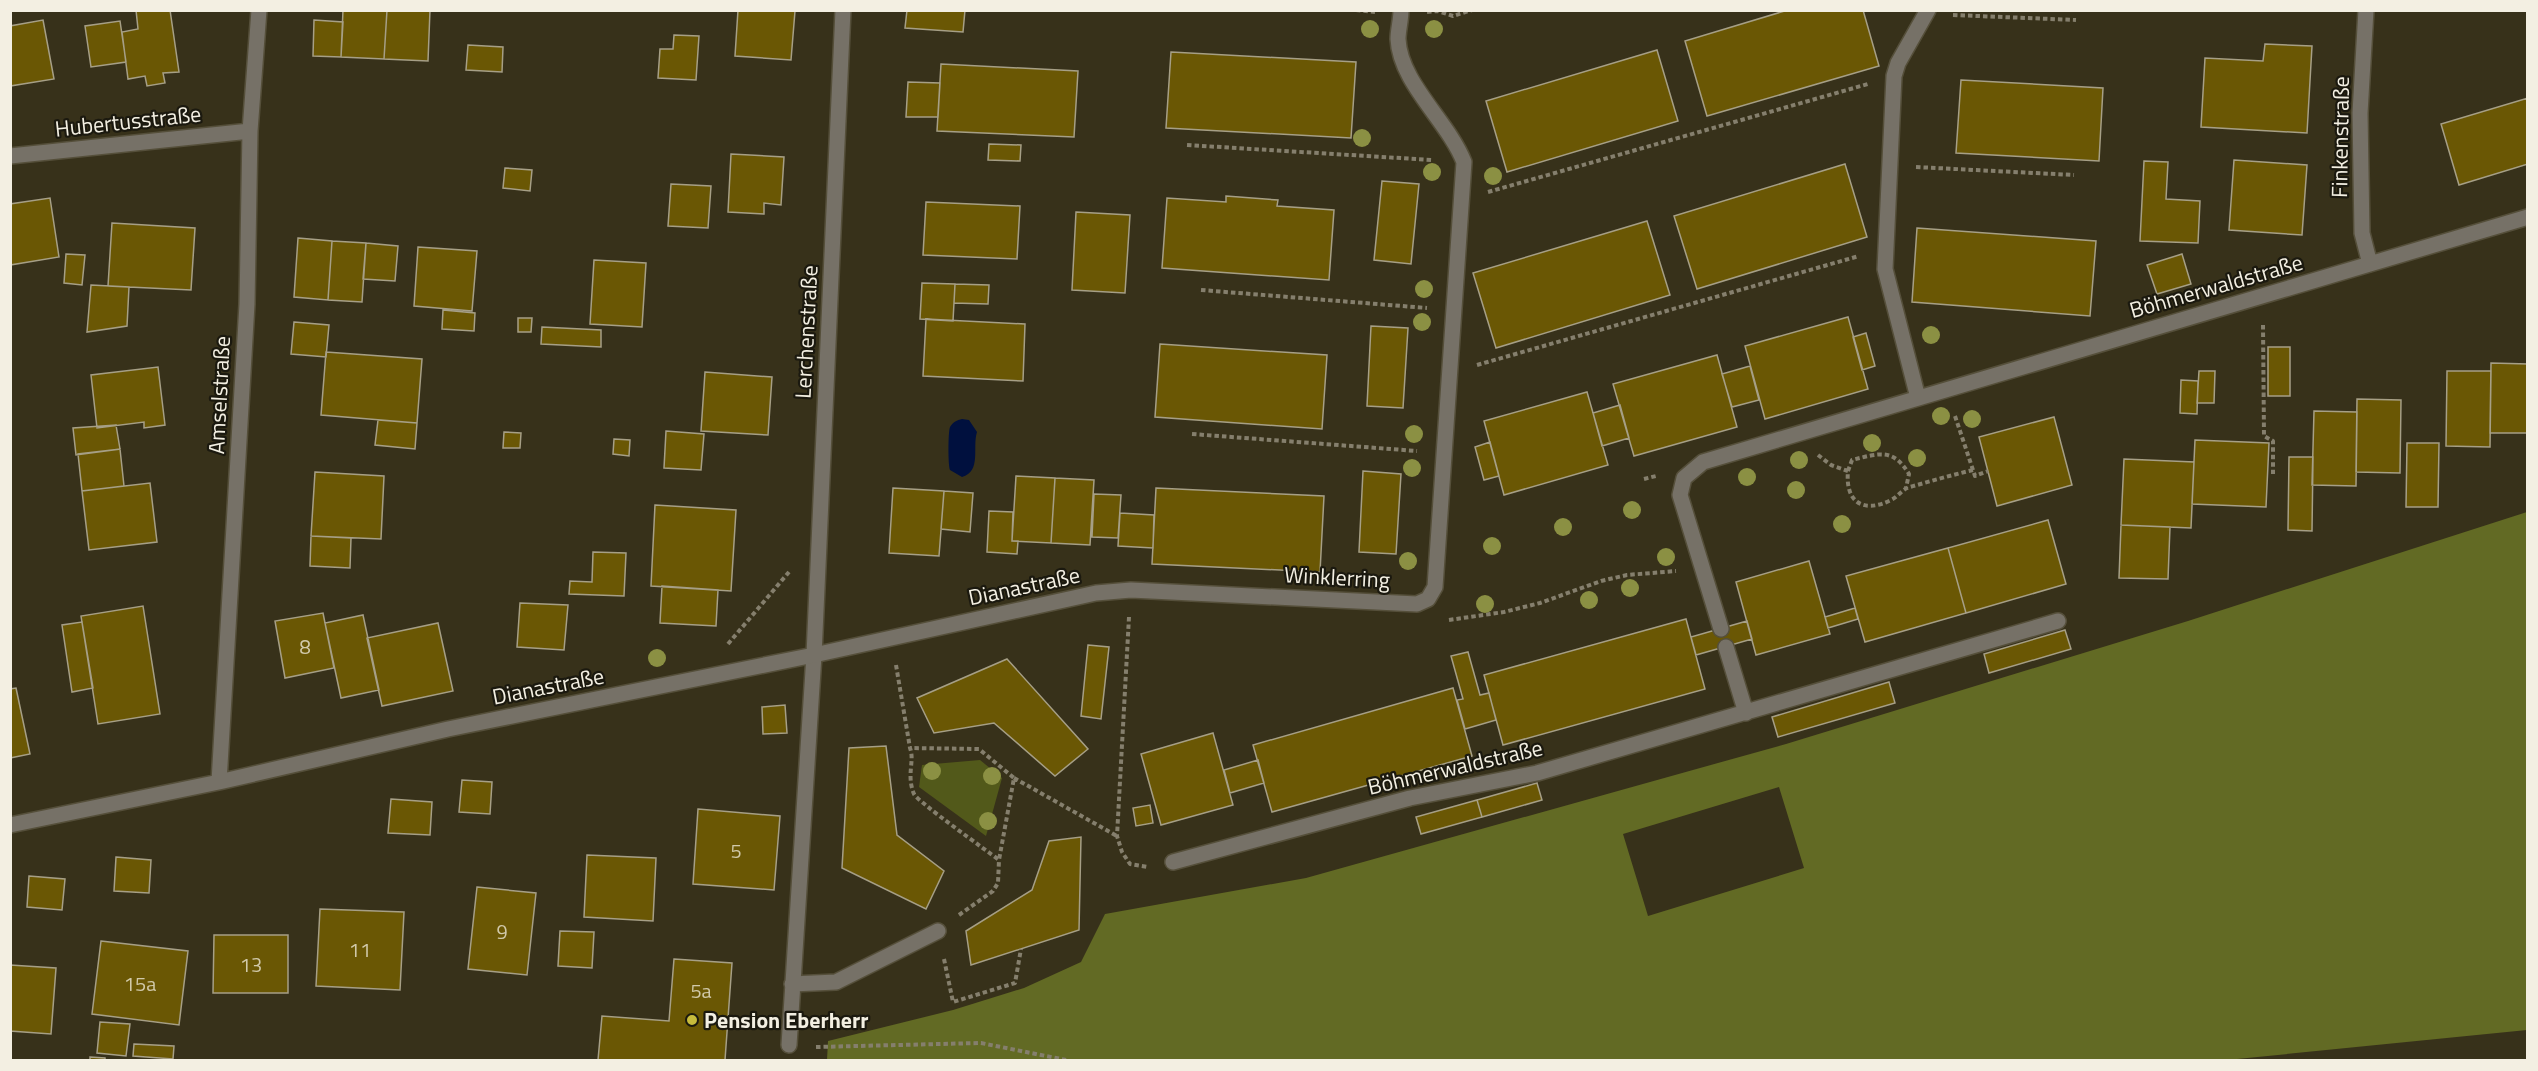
<svg xmlns="http://www.w3.org/2000/svg" width="2538" height="1071" font-family="'Titillium Web',sans-serif">
  <style>
    .green { fill: #52591a }
    .forest { fill: #626a24; fill-rule: evenodd }
    .water { fill: #00103e }
    .building { fill: #6a5704; stroke: #a69f86; stroke-width: 1.5 }
    .lines { fill: none; stroke-linecap: round; stroke-linejoin: round }
    .service-casing { stroke: #554f3a; stroke-width: 18 }
    .minor-casing { stroke: #554f3a; stroke-width: 18 }
    .path { stroke: #857f6d; stroke-width: 4; stroke-dasharray: 4.5 3; stroke-linecap: butt }
    .service { stroke: #767167; stroke-width: 15 }
    .minor { stroke: #767167; stroke-width: 15 }
    .tree { fill: #8b9043 }
    .poi-dot { fill: #c7bb3c; stroke: #1b190f; stroke-width: 2 }
    .labels { text-anchor: middle; dominant-baseline: central; stroke-width: 4.5; stroke-linejoin: round; paint-order: stroke }
    .number-label { font-size: 20px; fill: #d1c9aa }
    .street-label { font-size: 22px; fill: #f3efe2; stroke: #1b190f }
    .poi-label { font-size: 22px; font-weight: bold; fill: #f3efe2; stroke: #1b190f; text-anchor: start }
  </style>
  <rect width="100%" height="100%" fill="#37311a"/>
  <path class="green" d="M980,760l22,18 -16,58 -67,-49 3,-22z"/>
  <path class="forest" d="M2527,512v518l-300,30h-1400l1,-19 125,-31 71,-22 57,-26 24,-48 201,-36 480,-134 402,-123zM1779,787l25,81 -156,48 -25,-82z"/>
  <path class="water" d="M962,419l7,1 8,12c-5,16 5,39 -15,45l-12,-7c-2,-5 -2,-38 0,-43 3,-5 7,-7 12,-8z"/>
  <path class="building" d="M136,10h34l9,62 -16,1 2,10 -18,3 -2,-10 -17,3 -6,-47 16,-3z
    M343,10h44l-3,49 -43,-2z
    M387,10h43l-2,51 -44,-2z
    M738,10l57,1 -4,49 -56,-4z
    M907,10h58l-2,22 -58,-4z
    M1788,10h75l16,56 -172,50 -22,-75z
    M43,20l11,59 -44,7v-60z
    M314,20l29,2 -2,35 -28,-1z
    M120,21l6,41 -35,5 -6,-41z
    M674,35l25,1 -3,44 -38,-2 2,-29h13z
    M2265,44l47,2 -5,87 -106,-6 4,-69 58,3z
    M468,45l35,2 -1,25 -36,-2z
    M1657,50l21,71 -171,51 -21,-71z
    M1171,52l185,10 -5,76 -185,-10z
    M941,64l137,7 -4,66 -137,-6z
    M1961,80l142,8 -4,73 -143,-8z
    M908,82l32,1 -2,34h-32z
    M2528,98v66l-69,21 -18,-61z
    M989,144l32,1 -1,16 -32,-1z
    M731,154l53,3 -3,48 -17,-2v11l-36,-2z
    M2234,160l73,5 -5,70 -73,-5z
    M2144,161l24,1 -2,37 34,2 -2,42 -58,-2z
    M1845,164l22,73 -170,52 -23,-73z
    M505,168l27,2 -2,21 -27,-3z
    M1382,181l37,3 -8,80 -37,-4z
    M671,184l40,2 -3,42 -40,-2z
    M1226,196l52,4 -1,6 57,4 -5,70 -167,-12 5,-70 59,4z
    M50,198l9,59 -49,8v-61z
    M926,202l94,4 -3,53 -94,-4z
    M1076,212l54,3 -5,78 -53,-3z
    M1647,221l23,74 -174,53 -23,-75z
    M112,223l83,5 -4,62 -83,-4z
    M1917,228l179,13 -6,75 -178,-14z
    M298,238l34,3 -4,59 -34,-3z
    M332,241l34,2 -4,59 -34,-2z
    M366,243l32,3 -3,35 -32,-2z
    M418,247l59,4 -5,60 -58,-5z
    M66,254l19,1 -3,30 -18,-2z
    M2182,254l9,30 -34,10 -10,-29z
    M594,260l52,3 -4,64 -52,-3z
    M922,283l33,1 -2,37 -33,-2z
    M955,284l34,1 -1,19 -34,-1z
    M91,285l38,2 -2,39 -40,6z
    M443,310l32,3 -1,18 -32,-2z
    M1848,317l20,72 -103,30 -20,-73z
    M518,318h14l-1,14h-13z
    M926,319l99,5 -2,57 -100,-5z
    M294,322l35,3 -3,32 -35,-3z
    M1371,326l37,2 -5,80 -36,-2z
    M542,327l59,3v17l-60,-3z
    M1866,333l9,33 -13,4 -9,-33z
    M1160,344l167,11 -5,74 -167,-12z
    M2268,347h22v49h-22z
    M326,352l96,7 -5,64 -96,-8z
    M1717,355l20,72 -103,29 -21,-72z
    M2491,363l37,1v69h-38z
    M1750,366l9,34 -27,7 -10,-33z
    M158,367l7,58 -21,3v-6l-47,6 -6,-53z
    M2199,371h16l-1,32h-17z
    M2447,371h44l-1,76 -44,-1z
    M705,372l67,5 -4,58 -67,-4z
    M2181,380l17,1 -1,33 -17,-1z
    M1587,392l21,73 -104,30 -20,-74z
    M2357,399l44,1 -1,73 -44,-1z
    M1620,405l9,33 -27,8 -9,-33z
    M2314,411l43,1 -1,74 -44,-1z
    M2054,417l18,68 -75,21 -18,-69z
    M378,420l39,3 -2,26 -40,-4z
    M116,425l4,24 -44,6 -3,-27z
    M666,431l38,3 -3,36 -37,-2z
    M504,432l17,1 -1,15h-17z
    M614,439l16,1 -1,16 -16,-2z
    M2195,440l74,3 -3,64 -74,-3z
    M1490,442l9,34 -15,4 -9,-33z
    M2407,443h32l-1,64h-32z
    M120,449l4,37 -42,5 -4,-37z
    M2289,457h24l-1,74 -24,-1z
    M2124,459l70,3 -3,66 -70,-3z
    M1363,471l38,3 -5,80 -37,-2z
    M315,472l69,4 -3,63 -70,-3z
    M1016,476l39,2 -4,65 -39,-2z
    M1055,478l39,2 -4,65 -39,-2z
    M150,483l7,59 -68,8 -7,-59z
    M893,488l51,3 -5,65 -50,-3z
    M1156,488l168,8 -4,76 -168,-8z
    M944,491l29,2 -3,39 -29,-3z
    M1094,494l27,1 -3,43 -26,-1z
    M655,505l81,5 -5,81 -80,-5z
    M989,511l24,1 -1,29h6l-1,13 -30,-2z
    M1120,513l34,2 -1,33 -35,-2z
    M2048,520l18,64 -100,29 -18,-65z
    M2121,525l49,2 -2,52 -49,-1z
    M311,536l40,2 -1,30 -40,-2z
    M1948,548l18,65 -101,29 -19,-66z
    M593,552l33,1 -2,43 -55,-2 1,-13 22,1z
    M1809,561l21,73 -74,21 -20,-73z
    M662,586l56,4 -2,36 -56,-3z
    M520,603l48,2 -4,45 -47,-3z
    M143,606l17,108 -62,10 -17,-108z
    M1855,608l3,11 -30,9 -3,-11z
    M323,613l11,55 -49,10 -10,-57z
    M363,615l16,75 -38,8 -16,-75z
    M1686,619l19,70 -202,56 -19,-70z
    M1747,621l5,18 -56,16 -5,-18z
    M82,622l11,66 -21,4 -10,-67z
    M438,623l15,68 -71,15 -15,-68z
    M2065,630l6,19 -82,24 -5,-19z
    M1088,645l21,2 -8,72 -20,-3z
    M1468,652l12,43 9,-2 7,27 -31,9 -8,-29 6,-1 -12,-43z
    M1007,659l81,90 -33,27 -61,-53 -60,10 -17,-35z
    M1889,682l6,21 -117,34 -6,-20z
    M16,688l14,66 -20,4v-69z
    M1453,688l19,68 -200,56 -19,-67z
    M785,705l2,28 -24,1 -1,-27z
    M1213,733l20,72 -72,20 -20,-71z
    M886,746l11,89 47,36 -18,38 -84,-41 7,-120z
    M1258,760l6,23 -34,10 -6,-23z
    M462,780l30,2 -2,32 -31,-2z
    M1537,783l5,17 -60,17 -5,-17z
    M391,799l41,3 -2,33 -42,-2z
    M1477,800l5,17 -61,17 -5,-17z
    M1150,805l3,18 -17,3 -3,-18z
    M698,809l82,7 -6,74 -81,-6z
    M1081,837l-2,93 -108,35 -5,-34 66,-41 17,-49z
    M587,855l69,3 -3,63 -69,-4z
    M116,857l35,3 -2,33 -35,-2z
    M29,876l36,3 -3,31 -35,-3z
    M477,887l59,6 -9,82 -59,-6z
    M320,909l84,3 -4,78 -84,-4z
    M560,931l34,1 -2,36 -34,-2z
    M214,935h74v58h-75z
    M101,941l87,10 -9,74 -87,-11z
    M674,959l58,4 -7,97h-127l4,-44 67,5z
    M10,965l46,3 -5,66 -41,-3z
    M100,1022l30,2 -4,32 -29,-3z
    M134,1044l40,2 -1,13 -40,-3z
    M90,1057l15,1v2h-15z"/>
  <g class="lines">
    <g class="service-casing">
      <path id="service" d="M792,984l44,-2 102,-51
        M789,1045l25,-390"/>
    </g>
    <g class="minor-casing">
      <path id="minor" d="M2366,10l-6,103 2,120 8,31
        M10,156l240,-25
        M1918,398l-33,-129 9,-193 4,-13 30,-53
        M1721,629l-41,-134 4,-17 19,-16 825,-245
        M1726,647l20,66
        M814,655l29,-645
        M219,782l28,-478 3,-173 9,-121
        M10,825l209,-43 229,-53 366,-74 282,-62 35,-3 286,14 11,-5 7,-12 29,-425c-16,-41 -64,-79 -66,-123 0,-9 3,-19 3,-29
        M1173,862l237,-64 127,-25 521,-152"/>
    </g>
    <path class="path" d="M1356,10l19,2
      M1427,12l11,-1 15,5 19,-6
      M1953,15l123,5
      M1187,145l245,15
      M1916,167l158,8
      M1488,192l380,-108
      M1201,290l226,18
      M2263,325l1,111 9,5v33
      M1477,365l382,-109
      M1955,416l20,60 13,-5
      M1192,434l225,17
      M1818,455l13,10 17,6c-3,31 15,43 43,29 7,-3 11,-11 19,-13 21,-6 42,-12 63,-17
      M1848,471l4,-11c28,-7 41,-12 57,14l-3,14
      M1644,479l12,-3
      M1129,617l-12,219 5,16 8,12 18,3
      M1449,620l55,-8 36,-9 61,-22 26,-6 49,-4
      M728,644l61,-72
      M896,665l14,83c5,13 -4,27 4,46 4,8 72,56 85,66l15,-82 -35,-29 -69,-1
      M1014,778l103,58
      M959,915l34,-24 5,-8 1,-23
      M944,959l9,43 62,-19 6,-34
      M816,1047l165,-4 85,17"/>
    <use href="#service" class="service"/>
    <use href="#minor" class="minor"/>
  </g>
  <g class="tree">
    <circle cx="1370" cy="29" r="9"/>
    <circle cx="1434" cy="29" r="9"/>
    <circle cx="1362" cy="138" r="9"/>
    <circle cx="1432" cy="172" r="9"/>
    <circle cx="1493" cy="176" r="9"/>
    <circle cx="1424" cy="289" r="9"/>
    <circle cx="1422" cy="322" r="9"/>
    <circle cx="1931" cy="335" r="9"/>
    <circle cx="1941" cy="416" r="9"/>
    <circle cx="1972" cy="419" r="9"/>
    <circle cx="1414" cy="434" r="9"/>
    <circle cx="1872" cy="443" r="9"/>
    <circle cx="1917" cy="458" r="9"/>
    <circle cx="1799" cy="460" r="9"/>
    <circle cx="1412" cy="468" r="9"/>
    <circle cx="1747" cy="477" r="9"/>
    <circle cx="1796" cy="490" r="9"/>
    <circle cx="1632" cy="510" r="9"/>
    <circle cx="1842" cy="524" r="9"/>
    <circle cx="1563" cy="527" r="9"/>
    <circle cx="1492" cy="546" r="9"/>
    <circle cx="1666" cy="557" r="9"/>
    <circle cx="1408" cy="561" r="9"/>
    <circle cx="1630" cy="588" r="9"/>
    <circle cx="1589" cy="600" r="9"/>
    <circle cx="1485" cy="604" r="9"/>
    <circle cx="657" cy="658" r="9"/>
    <circle cx="932" cy="771" r="9"/>
    <circle cx="992" cy="776" r="9"/>
    <circle cx="988" cy="821" r="9"/>
  </g>
  <circle class="poi-dot" cx="692" cy="1020" r="6"/>
  <g class="labels">
    <g class="number-label">
      <text x="305" y="646">8</text>
      <text x="736" y="850">5</text>
      <text x="502" y="931">9</text>
      <text x="360" y="949">11</text>
      <text x="251" y="964">13</text>
      <text x="140" y="983">15a</text>
      <text x="701" y="990">5a</text>
    </g>
    <g class="street-label">
      <text transform="translate(128 121) rotate(-6)">Hubertusstraße</text>
      <text transform="translate(2340 137) rotate(-89)">Finkenstraße</text>
      <text transform="translate(2216 286) rotate(-16)">Böhmerwaldstraße</text>
      <text transform="translate(806 332) rotate(-87)">Lerchenstraße</text>
      <text transform="translate(219 395) rotate(-87)">Amselstraße</text>
      <text transform="translate(1337 577) rotate(3)">Winklerring</text>
      <text transform="translate(1024 586) rotate(-12)">Dianastraße</text>
      <text transform="translate(548 686) rotate(-11)">Dianastraße</text>
      <text transform="translate(1455 767) rotate(-13)">Böhmerwaldstraße</text>
    </g>
    <g class="poi-label">
      <text x="704" y="1020">Pension Eberherr</text>
    </g>
  </g>
  <rect width="2538" height="1071" fill="none" stroke="#f3efe2" stroke-width="24"/>
</svg>
